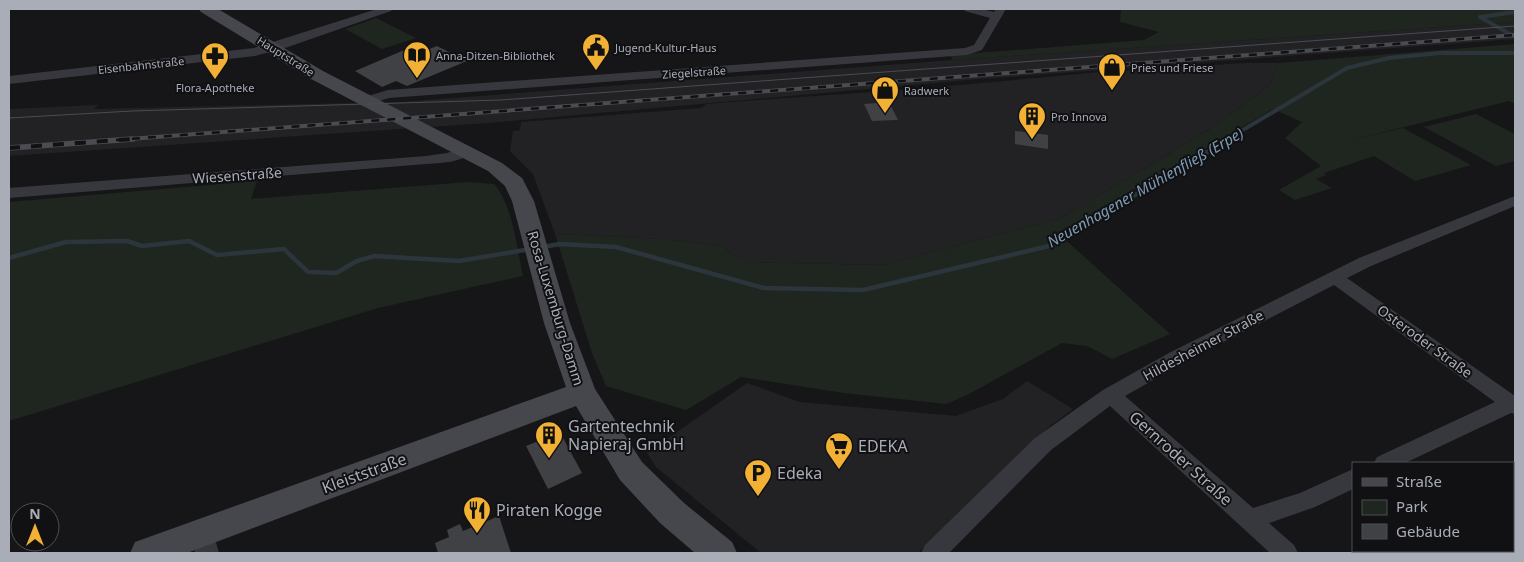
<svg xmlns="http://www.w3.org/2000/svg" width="1524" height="562" font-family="'Noto Sans',sans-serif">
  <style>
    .built { fill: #222225 }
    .green { fill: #1e261f }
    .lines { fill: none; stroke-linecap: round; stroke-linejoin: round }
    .stream-far1 { stroke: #2c353c; stroke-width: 4 }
    .stream { stroke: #2c353c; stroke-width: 4.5 }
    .building { fill: #404145 }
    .street { fill: #37383d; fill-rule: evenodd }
    .secondary { fill: #45474d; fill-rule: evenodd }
    .tram { stroke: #4a4c52; stroke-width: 1 }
    .rail-far1-casing { stroke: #4a4c52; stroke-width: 4 }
    .rail-casing { stroke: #4a4c52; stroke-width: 5.5 }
    .rail-far1 { stroke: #111113; stroke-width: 2.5; stroke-dasharray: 8; stroke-linecap: butt }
    .rail { stroke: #111113; stroke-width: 4; stroke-dasharray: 11; stroke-linecap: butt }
    .labels { text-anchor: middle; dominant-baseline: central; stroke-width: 4; stroke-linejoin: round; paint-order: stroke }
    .far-poi-label { font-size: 11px; fill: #a8adb8; stroke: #111113; text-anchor: start }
    .far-street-label { font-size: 11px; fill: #a8adb8; stroke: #111113 }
    .street-label { font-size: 14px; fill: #a8adb8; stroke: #111113 }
    .water-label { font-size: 15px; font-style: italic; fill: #7f9bb3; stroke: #111113 }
    .near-poi-label { font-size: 16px; fill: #a8adb8; stroke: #111113; text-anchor: start }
    .near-street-label { font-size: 16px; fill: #a8adb8; stroke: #111113 }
  </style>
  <rect width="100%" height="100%" fill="#161618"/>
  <path class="built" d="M1515,22v17l-548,41 -479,43 -479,33v-47l89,-4 -4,4 306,-7 553,-42z
    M1245,63h34l-10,23 -59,43 -149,89 -178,47 -141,-3 -20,-16 -62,-7 -105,-5 -22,-60 -23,-23 3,-20 7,-1 1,-8 180,-14 5,-4 66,-5 144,-10 185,-17z
    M1027,381l46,28 -24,18 -131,126h-157l-105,-86 -9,-14 100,-70 53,19 156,14 47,-17z"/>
  <path class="green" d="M1121,9h394v13l-562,38 -3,-5 194,-15 15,-8 -39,-10z
    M376,18l40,20 -34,11 -37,-20z
    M1515,44v60l-6,-3 -161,40 55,-13 68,37 -56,16 -41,-25 -50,17 2,2 -10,4 16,9 -37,12 -16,-10 42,-24 -36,-28 17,-16 -29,-13 -214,125 111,100 -58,25 -25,-13 -25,-3 -95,52 -21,9 -102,-11 -103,-16 -55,33 -80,-24 -14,-33 -37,-119 105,5 62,7 20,16 141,3 178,-47 149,-89 59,-43 10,-23z
    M1476,114l39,20v27l-19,5 -72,-39z
    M257,181l-6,18 217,-17 26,2c19,21 23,65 29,92l-145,32 -369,113v-219z"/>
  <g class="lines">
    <path class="stream-far1" d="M1515,12l-35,5 35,20
      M1226,140l121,-72 42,-10 51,-5h75"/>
    <path class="stream" d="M542,247l18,-3 56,3 148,41 99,2 186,-44 180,-107
      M9,258l57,-16 61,-1 15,5 47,-5 28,14 67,-6 24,23 28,1 21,-12 17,-5 85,5 72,-12"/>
  </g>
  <path class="building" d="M437,46l30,15 -60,25 -11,-5 -14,6 -27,-16 54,-23 10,5z
    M889,102l9,18 -26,1 -8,-17z
    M1015,131l33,4v14l-33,-5z
    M556,434l6,2 20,37 -34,16 -22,-43z
    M499,516l12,37h-73l-3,-10 14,-6 -2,-7 13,-6 3,7z"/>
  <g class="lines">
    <path class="street" d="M377,9h15l-1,2 -103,36 -33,9 -246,28v-8l245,-28z
      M964,9h17l13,3 2,-3h10l-24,41 -15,5 -578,43 -23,7 -7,-4 2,-3 27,-8 577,-42 9,-3 16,-27 -25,-7z
      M465,147l5,1 2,3c-9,12 -32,12 -46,13l-417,34v-10l417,-32 21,-3z
      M1515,196v10l-144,60 -24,12 168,118v18l-4,-1 -106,50h-31l3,-6 118,-55 -161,-117 -151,78 -58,33 128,112 47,-15 53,-24v20l-38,18 -46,16 25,22 4,8h-28l-160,-147 -59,44 -102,103h-28l4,-8 110,-107 68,-48 66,-37 190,-95z
      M203,522l8,3 8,28h-24l-4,-21 4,-7z"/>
    <path class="secondary" d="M199,9h19l105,62 179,92 20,15 12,23 36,122 25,66 47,73 42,41 48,39 5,11h-42l-35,-30 -40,-43 -44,-74 -389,147h-57l5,-11 431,-155 -22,-64 -32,-122 -7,-15 -17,-15 -177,-92 -110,-67z"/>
    <path class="tram" d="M9,118l123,-7 369,-11 1014,-74"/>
    <g class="rail-far1-casing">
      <path id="rail-far1" d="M116,140l1399,-105"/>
    </g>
    <g class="rail-casing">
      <path id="rail" d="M9,148l124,-9"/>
    </g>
    <use href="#rail-far1" class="rail-far1"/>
    <use href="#rail" class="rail"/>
  </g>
  <defs>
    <g id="civic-pin" transform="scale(1.4375)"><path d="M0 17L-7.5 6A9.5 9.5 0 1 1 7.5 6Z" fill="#f2b134" stroke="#111113"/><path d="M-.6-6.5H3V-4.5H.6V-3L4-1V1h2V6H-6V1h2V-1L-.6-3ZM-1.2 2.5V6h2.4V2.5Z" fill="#111"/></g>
    <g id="library-pin" transform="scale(1.4375)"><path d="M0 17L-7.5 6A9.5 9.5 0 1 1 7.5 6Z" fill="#f2b134" stroke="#111113"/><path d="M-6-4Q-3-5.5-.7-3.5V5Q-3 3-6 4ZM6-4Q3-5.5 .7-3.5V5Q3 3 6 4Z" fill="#111"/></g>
    <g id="pharmacy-pin" transform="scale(1.4375)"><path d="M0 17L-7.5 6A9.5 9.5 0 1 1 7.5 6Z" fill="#f2b134" stroke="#111113"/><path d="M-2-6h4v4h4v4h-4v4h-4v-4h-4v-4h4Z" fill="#111"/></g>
    <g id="shop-pin" transform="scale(1.4375)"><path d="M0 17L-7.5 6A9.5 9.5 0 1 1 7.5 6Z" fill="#f2b134" stroke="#111113"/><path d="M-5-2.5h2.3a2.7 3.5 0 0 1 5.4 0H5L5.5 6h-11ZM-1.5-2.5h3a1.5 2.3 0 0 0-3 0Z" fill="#111"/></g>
    <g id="building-pin" transform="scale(1.4375)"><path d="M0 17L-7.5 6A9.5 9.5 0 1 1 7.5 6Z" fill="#f2b134" stroke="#111113"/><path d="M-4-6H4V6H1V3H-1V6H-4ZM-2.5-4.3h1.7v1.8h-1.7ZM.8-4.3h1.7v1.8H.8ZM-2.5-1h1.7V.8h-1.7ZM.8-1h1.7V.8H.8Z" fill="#111"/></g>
    <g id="supermarket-pin" transform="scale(1.4375)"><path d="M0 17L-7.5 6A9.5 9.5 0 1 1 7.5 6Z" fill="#f2b134" stroke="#111113"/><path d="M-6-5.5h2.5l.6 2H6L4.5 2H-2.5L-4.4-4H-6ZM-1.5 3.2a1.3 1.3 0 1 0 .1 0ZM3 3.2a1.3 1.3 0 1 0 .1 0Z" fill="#111"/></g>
    <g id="parking-pin" transform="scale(1.4375)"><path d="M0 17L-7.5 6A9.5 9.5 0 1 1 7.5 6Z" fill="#f2b134" stroke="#111113"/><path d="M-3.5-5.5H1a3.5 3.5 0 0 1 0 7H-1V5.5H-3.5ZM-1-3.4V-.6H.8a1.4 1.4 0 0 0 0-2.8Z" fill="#111"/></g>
    <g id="restaurant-pin" transform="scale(1.4375)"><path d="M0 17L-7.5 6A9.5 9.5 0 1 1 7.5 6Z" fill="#f2b134" stroke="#111113"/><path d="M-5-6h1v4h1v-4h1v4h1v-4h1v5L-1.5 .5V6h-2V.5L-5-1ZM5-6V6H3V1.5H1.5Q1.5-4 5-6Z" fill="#111"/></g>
  </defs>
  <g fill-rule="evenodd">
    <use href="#civic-pin" x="596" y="47"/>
    <use href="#library-pin" x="417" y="55"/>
    <use href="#pharmacy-pin" x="215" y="56"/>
    <use href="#shop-pin" x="1112" y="67"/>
    <use href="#shop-pin" x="885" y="90"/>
    <use href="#building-pin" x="1032" y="116"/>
    <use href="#building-pin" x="549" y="435"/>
    <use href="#supermarket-pin" x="839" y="446"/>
    <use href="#parking-pin" x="758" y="473"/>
    <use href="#restaurant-pin" x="477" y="510"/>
  </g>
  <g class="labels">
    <g class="far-poi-label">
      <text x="615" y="47">Jugend-Kultur-Haus</text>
      <text x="436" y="55">Anna-Ditzen-Bibliothek</text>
      <text x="1131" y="67">Pries und Friese</text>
      <text x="215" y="87" text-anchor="middle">Flora-Apotheke</text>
      <text x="904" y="90">Radwerk</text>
      <text x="1051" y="116">Pro Innova</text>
    </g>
    <g class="far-street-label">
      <text transform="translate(286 56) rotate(32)">Hauptstraße</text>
      <text transform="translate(141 65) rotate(-6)">Eisenbahnstraße</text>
      <text transform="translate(694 72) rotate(-4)">Ziegelstraße</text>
    </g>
    <g class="street-label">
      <text transform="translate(237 175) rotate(-4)">Wiesenstraße</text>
      <text transform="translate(556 308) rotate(73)">Rosa-Luxemburg-Damm</text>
      <text transform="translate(1425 341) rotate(36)">Osteroder Straße</text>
      <text transform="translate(1203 345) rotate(-28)">Hildesheimer Straße</text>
    </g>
    <g class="water-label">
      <text transform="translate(1145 187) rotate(-30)">Neuenhagener Mühlenfließ (Erpe)</text>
    </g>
    <g class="near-poi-label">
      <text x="568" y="426">Gartentechnik<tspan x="568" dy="18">Napieraj GmbH</tspan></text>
      <text x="858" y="446">EDEKA</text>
      <text x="777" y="473">Edeka</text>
      <text x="496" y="510">Piraten Kogge</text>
    </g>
    <g class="near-street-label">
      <text transform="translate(1181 458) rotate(42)">Gernroder Straße</text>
      <text transform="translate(364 473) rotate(-20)">Kleiststraße</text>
    </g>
  </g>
  <rect width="1524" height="562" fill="none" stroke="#a8adb8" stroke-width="20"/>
  <rect x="1352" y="462" width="162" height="90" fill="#111113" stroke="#4d4f55"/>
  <rect x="1362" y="478" width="25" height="8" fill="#45474d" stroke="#4d4f55"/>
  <text x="1396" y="487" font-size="15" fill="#a8adb8">Straße</text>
  <rect x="1362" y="500" width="25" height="15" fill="#1e261f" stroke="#4d4f55"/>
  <text x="1396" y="512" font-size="15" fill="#a8adb8">Park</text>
  <rect x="1362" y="524" width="25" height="15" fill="#404145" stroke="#4d4f55"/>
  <text x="1396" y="537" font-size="15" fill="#a8adb8">Gebäude</text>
  <g transform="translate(35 527)"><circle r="24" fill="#111113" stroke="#4d4f55"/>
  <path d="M0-4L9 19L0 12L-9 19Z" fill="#f2b134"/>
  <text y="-8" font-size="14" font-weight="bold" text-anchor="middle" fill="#a8adb8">N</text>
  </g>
</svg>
